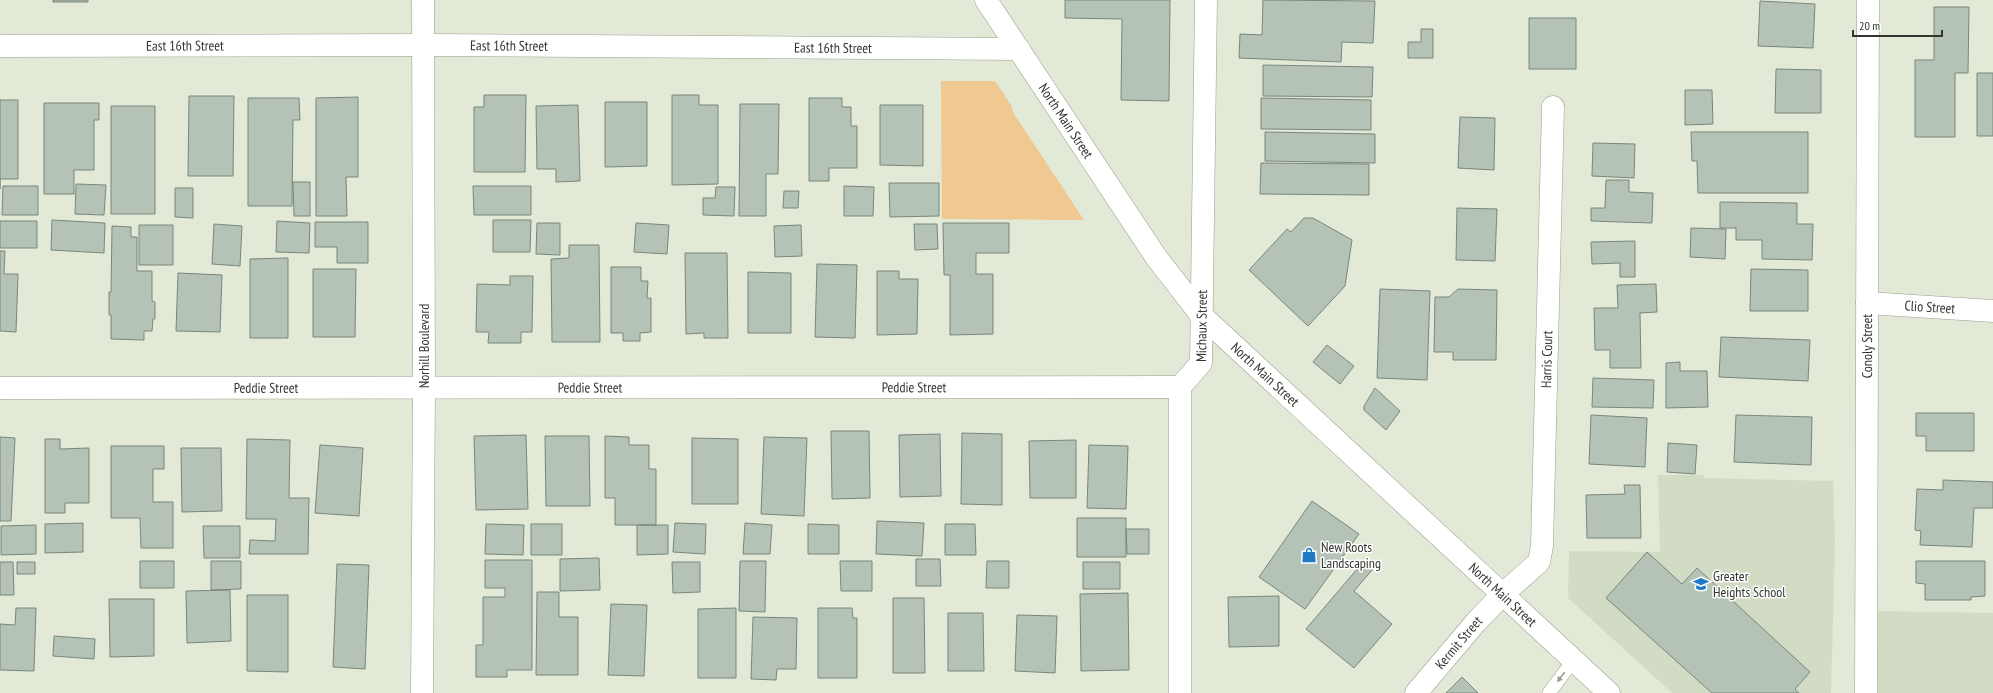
<svg xmlns="http://www.w3.org/2000/svg" width="1993" height="693" font-family="'PT Sans Narrow',sans-serif">
  <style>
    .built { fill: #d2dcc5 }
    .green { fill: #f0c891 }
    .building { fill: #b4c3b6; stroke: #79877b }
    .lines { fill: none; stroke-linecap: round; stroke-linejoin: round }
    .service-casing { stroke: #979e8e; stroke-width: 14 }
    .minor-casing { stroke: #979e8e; stroke-width: 23 }
    .secondary-casing { stroke: #979e8e; stroke-width: 23 }
    .service { stroke: #fff; stroke-width: 13 }
    .minor { stroke: #fff; stroke-width: 22 }
    .secondary { stroke: #fff; stroke-width: 22 }
    .oneway { fill: #999a97 }
    .labels { text-anchor: middle; dominant-baseline: central; stroke-width: 3; stroke-linejoin: round; paint-order: stroke }
    .street-label { font-size: 14px; fill: #33362f; stroke: #fff }
    .poi-label { font-size: 14px; fill: #33362f; stroke: #fff; text-anchor: start }
  </style>
  <rect width="100%" height="100%" fill="#e2e9d7"/>
  <path class="built" d="M1658,475h46v3l129,3 2,62 -4,150h-159l-104,-95 1,-47 91,1z
    M1878,611l115,2v80h-115z"/>
  <path class="green" d="M941,81h54l16,24 3,9 70,106 -142,-1z"/>
  <path class="building" d="M53,0h35v2h-35z
    M1065,0h105l-1,101 -48,-1 1,-81 -57,-1z
    M1263,0l112,1 -2,42 -31,-1 -1,20 -102,-4 1,-24 22,1z
    M1760,1l55,3 -2,44 -55,-2z
    M1934,7h35l-1,66h-13v64h-40v-77h19z
    M1529,18h47v51h-47z
    M1421,29h12v29h-25v-16h13z
    M1263,65l110,2 -1,30 -109,-1z
    M1776,69l45,1v43h-46z
    M1977,73h16v63h-16z
    M1685,90h27l1,34 -28,1z
    M484,95h42l-1,77h-51v-65h10z
    M672,95h27v10h19v79l-46,1z
    M189,96h45l-1,80h-45z
    M358,97v80h-12l1,39h-31v-118z
    M248,98h51l1,22h-7l-1,86h-44z
    M809,98h33v9h9v19h6v42h-28v13h-20z
    M1261,98l110,2v30l-110,-1z
    M0,100h18v79h-18v10z
    M605,102h42v64l-42,1z
    M44,103h55v17h-5v50h-20v24h-30z
    M740,104h39l-1,70h-12v42h-27z
    M578,105l2,76 -24,1v-13h-19l-1,-63z
    M880,105h43v61l-43,-1z
    M111,106h44v108h-44z
    M1460,117l35,1 -1,52 -36,-2z
    M1265,132l110,2v29l-110,-2z
    M1691,132h117v61h-110l-1,-32h-5z
    M1593,143l42,1 -1,34 -42,-2z
    M1261,163l108,1v31l-109,-1z
    M1606,180h23v12l24,1 -1,30 -61,-2v-13h14z
    M293,182h17v34h-16z
    M889,183h50v33l-49,1z
    M76,184l30,1 -2,30 -29,-1z
    M3,186h35v29h-36z
    M473,186h58v29h-57z
    M844,186l30,1 -1,29h-29z
    M716,187h19l-1,29 -31,-1v-17h12z
    M175,188h18v30l-18,-1z
    M784,191h15l-1,17h-15z
    M1720,202l77,1v21h16l-1,36 -50,-1v-19h-26v-12h-16z
    M1457,208l40,1 -2,52 -39,-1z
    M1304,218h9l39,22 -7,46 -37,40 -59,-56 38,-41 4,3z
    M52,220l53,3 -1,30 -53,-3z
    M493,220h38l-1,32h-37z
    M0,221h37v27h-37z
    M277,221l33,2 -1,30 -33,-1z
    M315,222h53v41h-31v-16h-22z
    M537,223h23v32l-24,-1z
    M636,223l33,2 -2,29 -33,-2z
    M943,223h66v30h-33v21h17v60l-43,1v-60h-6z
    M214,224l28,2 -2,40 -28,-2z
    M914,224h23l1,25 -23,1z
    M139,225h34v40h-34z
    M801,225l1,31 -27,1 -1,-31z
    M112,226l19,1v10h6v34h15v30l3,1v17h-2l-1,12h-8v9l-33,-1v-24h-2v-23h2z
    M1691,228l35,1 -1,30 -35,-2z
    M1635,241v36h-15v-14l-28,1 -1,-22z
    M569,245h30l1,97h-48l-1,-83 18,-1z
    M0,251h5l-1,23h14l-2,58 -16,-1z
    M685,253h42l1,85h-24v-5l-18,1z
    M288,258v80h-38v-79z
    M817,264l40,1 -2,73 -40,-1z
    M611,267h30v14h7l-1,17h4v34l-11,1v8h-17v-8h-12z
    M313,269h43l-1,68h-42z
    M1751,269l57,1v41h-58z
    M877,271h22v8h19l-1,55 -40,1z
    M748,272l43,1v60h-43z
    M178,273l44,2 -2,57 -44,-1z
    M510,276h23l-1,56h-11v11h-33l1,-11h-13l1,-48 33,1z
    M1656,284l1,28 -17,1 1,55h-31v-18h-15l-1,-42h24l-1,-23z
    M1380,289l50,2 -3,89 -50,-2z
    M1458,289l39,1 -1,70h-43v-8h-19l1,-55h14z
    M1721,337l89,3 -2,41 -89,-4z
    M1327,345l27,21 -14,18 -27,-22z
    M1680,362v9h27l1,36 -42,1v-45z
    M1593,378l61,2 -1,28 -61,-1z
    M1375,388l25,23 -14,19 -22,-20v-4z
    M1916,413h58v38h-48v-15h-10z
    M1591,415l56,3 -2,49 -56,-3z
    M1736,415l76,2 -1,48 -77,-3z
    M831,431h38l1,67 -38,1z
    M962,433l40,1v71l-41,-1z
    M940,434l1,62 -41,1 -1,-62z
    M526,435l2,74 -52,1 -2,-74z
    M545,436h44l1,70h-44z
    M605,436l24,1v8h20v24h7v56h-41v-27h-10z
    M0,437l15,1 -4,83h-11z
    M764,437l43,1 -3,78 -43,-2z
    M692,438l46,1v65h-46z
    M45,439h15v10l29,-1v55h-24v10h-20z
    M247,439l43,1 -1,58h20l-1,56h-59l1,-14 25,1 1,-22h-30z
    M1076,440v58h-46l-1,-57z
    M1668,443l29,2 -2,29 -28,-2z
    M320,445l43,3 -4,68 -44,-3z
    M1089,445l39,1 -2,63 -39,-1z
    M111,446h53v23h-11v33h20v46h-32l-1,-30h-29z
    M181,448h40l1,63 -40,1z
    M1943,480l50,2v26h-19l-2,39 -52,-2 1,-14 -6,-1 2,-41 26,1z
    M1624,485h16l1,53h-54l-1,-43 39,-1z
    M1312,501l47,33 -54,75 -46,-32z
    M1077,518h49v39h-49z
    M877,521l47,2 -2,33 -46,-2z
    M83,523v29l-38,1v-29z
    M675,523l31,1 -1,30 -32,-2z
    M745,523l27,2 -2,29h-27z
    M486,524l38,1 -1,30 -38,-1z
    M531,524h31v31h-31z
    M808,524l31,1v29h-31z
    M945,524h30l1,31h-31z
    M36,525v29l-35,1v-29z
    M637,525h31v29l-31,1z
    M203,526h37v32h-36z
    M1126,529h23v25h-22z
    M1647,552l35,32 15,-16 113,104 -15,17 4,4h-87l-106,-95z
    M599,558l1,32 -40,1v-32z
    M916,559h24l1,27h-25z
    M485,560h47v110h-25v7h-31v-32h7v-48h22v-9h-20z
    M140,561h34v27h-34z
    M211,561h30v28l-30,1z
    M740,561h26l-1,51 -26,-1z
    M840,561h32v30h-31z
    M987,561h22v27h-23z
    M1364,561l9,8 -19,22 38,33 -38,44 -48,-39z
    M1916,561h69v35l-14,1v3h-46v-16l-9,-1z
    M0,562h13l1,33h-14z
    M17,562h18v12h-18z
    M672,562h28v30l-27,1z
    M1083,562h37v27h-37z
    M337,564l32,1 -4,104 -32,-2z
    M230,590l1,51 -44,2 -1,-52z
    M537,592h22v25h19v58h-42z
    M1128,593l1,77 -48,1 -1,-77z
    M247,595h41v77l-41,-1z
    M1279,596v50l-50,1 -1,-50z
    M893,598h31l1,75h-32z
    M109,599h45v57l-44,1z
    M611,604l36,1 -3,71 -36,-1z
    M16,608h20l-2,63 -34,-1v-46l15,1z
    M736,608v70h-38v-69z
    M818,608h34l1,10h4v60h-39z
    M948,613h35l1,58h-36z
    M1017,615l40,1 -2,57 -40,-2z
    M753,617l44,1 -1,51h-19l-1,11 -25,-1z
    M54,636l41,3 -1,20 -41,-3z
    M1462,677l16,16h-32z"/>
  <g class="lines">
    <g class="service-casing">
      <path id="service" d="M1549,693l24,-32"/>
    </g>
    <g class="minor-casing">
      <g id="minor">
        <path id="s1" d="M0,46l423,-1 596,4"/>
        <path id="s2" d="M1867,303l126,8"/>
        <path id="s3" d="M0,388l1180,-1"/>
        <path d="M422,693l2,-305 -1,-388"/>
        <path id="s4" d="M1180,693v-306l21,-24 5,-363"/>
        <path id="s5" d="M1416,693l60,-71 27,-28 36,-32 3,-16 11,-439"/>
        <path id="s6" d="M1866,693l2,-693"/>
      </g>
    </g>
    <g class="secondary-casing">
      <g id="secondary">
        <path id="s7" d="M986,0l170,257 45,58 408,378"/>
      </g>
    </g>
    <use href="#service" class="service"/>
    <use href="#minor" class="minor"/>
    <use href="#secondary" class="secondary"/>
  </g>
  <defs><path id="oneway-solid" d="M-6-.8H1V-3.2L6.5 0L1 3.2V.8H-6Z"/></defs>
  <use class="oneway" href="#oneway-solid" transform="translate(1561 677) rotate(127)"/>
  <defs>
    <g id="shop-bare" transform="scale(1.2)"><path d="M-5-2.5h2.3a2.7 3.5 0 0 1 5.4 0H5L5.5 6h-11ZM-1.5-2.5h3a1.5 2.3 0 0 0-3 0Z" fill="#1e7ac7" stroke="#fff" stroke-width="2.5" paint-order="stroke"/></g>
    <g id="school-bare" transform="scale(1.2)"><path d="M0-5L7-2L0 1L-7-2ZM-4 1L0 2.5L4 1V4Q0 6-4 4Z" fill="#1e7ac7" stroke="#fff" stroke-width="2.5" paint-order="stroke"/></g>
  </defs>
  <g fill-rule="evenodd">
    <use href="#shop-bare" x="1309" y="555"/>
    <use href="#school-bare" x="1701" y="584"/>
  </g>
  <g class="labels">
    <g class="street-label">
      <text stroke="none"><textPath href="#s1" startOffset="185">East 16th Street</textPath></text>
      <text stroke="none"><textPath href="#s1" startOffset="509">East 16th Street</textPath></text>
      <text stroke="none"><textPath href="#s1" startOffset="833">East 16th Street</textPath></text>
      <text stroke="none"><textPath href="#s7" startOffset="145">North Main Street</textPath></text>
      <text stroke="none"><textPath href="#s2" startOffset="63">Clio Street</textPath></text>
      <text stroke="none"><textPath href="#s4" startOffset="375">Michaux Street</textPath></text>
      <text transform="translate(424 346) rotate(-90)">Norhill Boulevard</text>
      <text stroke="none"><textPath href="#s6" startOffset="347">Conoly Street</textPath></text>
      <text stroke="none"><textPath href="#s5" startOffset="383">Harris Court</textPath></text>
      <text stroke="none"><textPath href="#s7" startOffset="469">North Main Street</textPath></text>
      <text stroke="none"><textPath href="#s3" startOffset="590">Peddie Street</textPath></text>
      <text stroke="none"><textPath href="#s3" startOffset="914">Peddie Street</textPath></text>
      <text stroke="none"><textPath href="#s3" startOffset="266">Peddie Street</textPath></text>
      <text stroke="none"><textPath href="#s7" startOffset="793">North Main Street</textPath></text>
      <text stroke="none"><textPath href="#s5" startOffset="66">Kermit Street</textPath></text>
    </g>
    <g class="poi-label">
      <text x="1321" y="547">New Roots<tspan x="1321" dy="16">Landscaping</tspan></text>
      <text x="1713" y="576">Greater<tspan x="1713" dy="16">Heights School</tspan></text>
    </g>
  </g>
  <path d="M1853 30v6h89v-6" fill="none" stroke="#33362f" stroke-width="2"/>
  <text x="1859" y="30" font-size="12" fill="#33362f" stroke="#ffffff" stroke-width="3" paint-order="stroke">20 m</text>
</svg>
